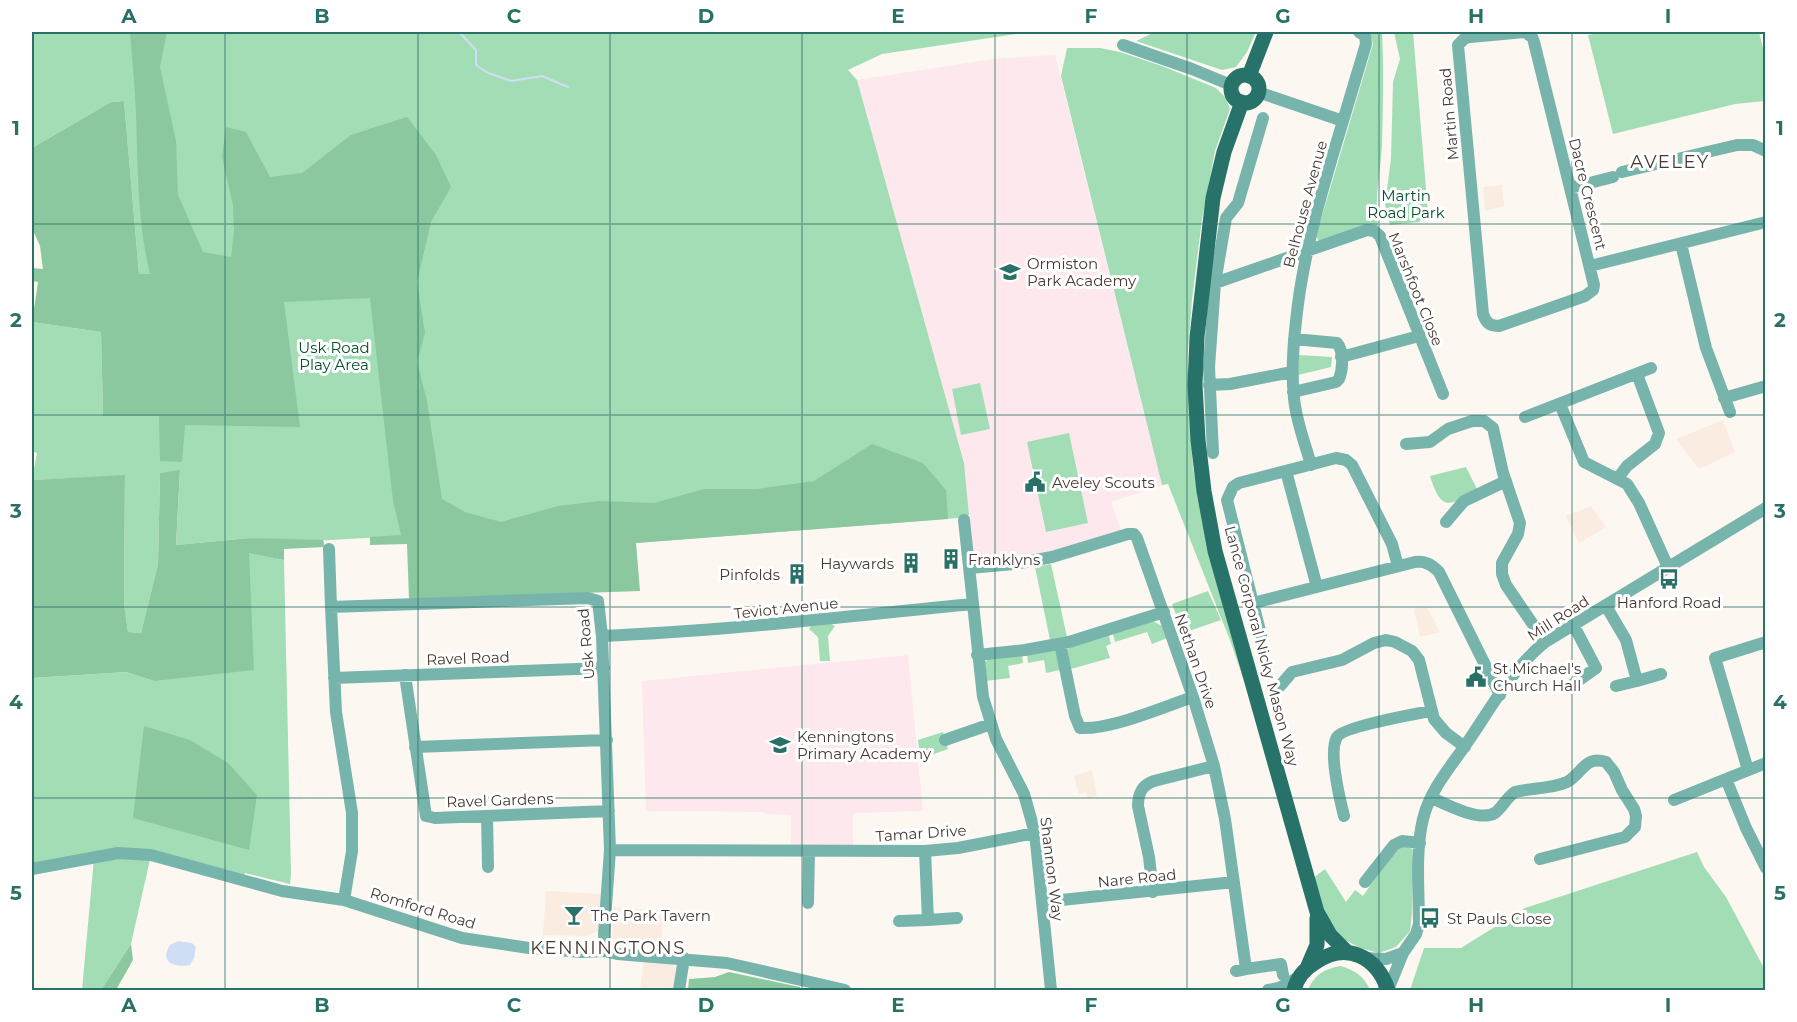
<svg xmlns="http://www.w3.org/2000/svg" width="1797" height="1022" font-family="Montserrat,sans-serif">
  <style>
    .built { fill: #fbece1 }
    .education { fill: #fde8ed }
    .green { fill: #a3ddb5 }
    .forest { fill: #8bc89f }
    .water { fill: #cfdef4 }
    .lines { fill: none; stroke-linecap: round; stroke-linejoin: round }
    .stream { stroke: #cfdef4; stroke-width: 2 }
    .minor { stroke: #77b5ac; stroke-width: 12 }
    .major { stroke: #27736a; stroke-width: 15 }
    .grid { fill: none; stroke: #297167; stroke-width: 1.5; stroke-opacity: 0.55 }
    .labels { text-anchor: middle; dominant-baseline: central; stroke-width: 6; stroke-linejoin: round; paint-order: stroke }
    .street-label { font-size: 15px; fill: #463931; stroke: #fff }
    .park-label { font-size: 15px; fill: #05512b; stroke: #fff }
    .poi-label { font-size: 15px; fill: #463931; stroke: #fff; text-anchor: start }
    .quarter-label { font-size: 18px; letter-spacing: 1.5px; fill: #463931; stroke: #fff }
    .neatline { fill: none; stroke: #297167; stroke-width: 2 }
    .grid-label { font-size: 20px; text-anchor: middle; font-weight: bold; fill: #297167 }
  </style>
  <rect width="100%" height="100%" fill="#fdf7f2"/>
  <path class="built" d="M1502,185l2,21 -19,5 -2,-24z
    M1723,420l12,32 -36,17 -23,-30z
    M1591,506l15,21 -27,16 -13,-27z
    M1427,607l13,25 -20,5 -6,-28z
    M1092,770l5,26 -9,3 -2,-7 -7,2 -5,-18z
    M546,891l55,3 -3,37 -11,5 -44,-1z
    M614,907l50,4 -3,31 -49,-3z
    M644,960l21,1 14,9 -2,20h-37z"/>
  <path class="education" d="M1055,55l107,430 -51,17 10,28 -65,20 -82,13 -10,-100 -107,-383 136,-21z
    M908,655l15,156 -70,2v33h-62v-31l-26,-1 -1,-2 -118,-1 -4,-130z"/>
  <path class="green" d="M32,32h998l-148,22 -34,16 9,10 107,383 5,52 -11,3 -322,25 -229,1 -6,-8 -88,5 -63,-3 -74,7 4,-74 -20,2 -2,91 -17,69 -13,-1 -4,-28 1,-128 -93,4 5,-27 -5,-2v-129l69,10 2,84h56l23,45 -43,-187 -15,-173 -13,1 -79,46z
    M1155,32h101l-9,20 -11,15 -14,3 -86,-29z
    M1369,32h13c2,36 1,74 0,111 -1,30 -9,57 -3,87l-60,11 -3,-5 57,-192z
    M1394,32h19l15,181 -9,9 -29,3 -5,-21 6,-45 2,-77 7,-23z
    M1605,32h154l6,24v45l-30,3 -122,30 -25,-99z
    M1067,48h33l20,4 42,14 54,22 10,10 4,11 -15,42 -13,68 -10,81 -5,63 6,105 14,73 38,143 -15,-44 -62,-156 -6,1 -101,-409z
    M1299,355l33,2 -1,10 -33,8z
    M980,383l10,46 -29,6 -9,-46z
    M1069,433l19,90 -42,9 -19,-90z
    M1466,467l11,22c-27,18 -36,23 -47,-13z
    M249,552l35,8 7,314 -1,10 -45,-11 -2,8 -92,-26 -20,89 -30,46h-19l12,-132 -62,11v-191l94,-6 28,9z
    M1051,564l16,73 -17,3 -15,-73z
    M1208,591l13,29 -38,13 -11,-29z
    M1153,621l9,5 5,12 -15,6 -5,-12 -32,10 -2,-8z
    M831,624l4,2 -7,10 2,25h-10l-2,-24 -9,-8 2,-3z
    M1106,635l3,1 2,8 -5,2 4,12 -39,11 -4,-19 5,-5z
    M1051,649l5,3 4,18 -14,3 -2,-13 -16,3 -1,-8z
    M1022,654l1,9 -15,3 2,12 -24,3 -1,-19 6,-6z
    M943,732l5,17 -28,10 -2,-19z
    M1402,845l10,4v64l-2,18 -14,16 -17,6 -19,-5 -24,-13 -11,-21 -13,-35 13,-10 21,33 9,-12 8,6 34,-49z
    M1697,852l7,15 22,30 39,73v20h-355l14,-42h37l64,-40z
    M1340,966c15,4 24,10 30,24h-62c6,-15 16,-21 32,-24z"/>
  <path class="forest" d="M130,32h37l-7,35 16,74 2,54 25,57 28,5 3,-26 -1,-26 -11,-48 4,-30 20,5 24,45 32,-4 49,-38 56,-18 29,38 15,32 -20,35 -14,60 8,51 -8,29 10,39 15,98 23,13 36,10 57,-16 41,-5 55,2 50,-14h53l57,-8 58,-37 51,19 23,27 2,29 -312,24 4,48 -231,8 -2,-55 -37,1v-8l31,-2 -8,-34 -23,-203 -86,4 16,125 -115,-2 -3,37 -22,-1 -1,-45h-56l-2,-84 -69,-10 6,-40 -6,-1v-13l11,1 -3,-23 -8,-18v-80l79,-46 13,-1 15,173h11c-13,-53 -12,-107 -14,-160 -1,-28 -4,-55 -6,-82z
    M180,470l-4,75 74,-7 73,2 2,7 -41,2v11l-35,-7 5,117 -100,11 -28,-9 -94,6v-198l93,-5 -1,129 4,28 13,1 17,-69 2,-91z
    M144,726l46,14 38,23 29,32 -8,55 -116,-32z
    M131,944l2,16 -17,30h-15z
    M729,972l71,15 1,3h-113l1,-11 26,-2z"/>
  <path class="water" d="M178,941l14,2 4,4 -2,11 -4,7c-16,3 -31,-3 -20,-20z"/>
  <g class="lines">
    <path class="stream" d="M459,32l17,18v15l10,7 25,9 31,-5 26,11"/>
    <path class="minor" d="M1525,32l7,5 2,5 60,243 -1,5 -8,6 -86,30c-9,0 -13,-3 -16,-12l-25,-269 7,-7 5,-1z
      M1123,45l69,24 39,16
      M1258,92l85,29c-20,66 -40,131 -47,200 -3,26 -5,51 -2,77 2,23 11,45 17,67
      M1343,121l23,-77 -1,-8 -6,-4
      M1622,172l115,-27h16l13,6
      M1570,188l43,-11
      M1681,244l25,104 24,64
      M1590,266l176,-44
      M1215,283l11,-65 12,-15 25,-85
      M1341,357l78,-21
      M1209,385l21,-1 62,-12
      M1293,392l43,-10 3,-3c4,-10 5,-28 -2,-36l-43,-4
      M1724,398l42,-12
      M1560,404l24,58 43,22 12,19 29,64
      M1525,417l126,-49
      M1406,444l24,-2 18,-13 24,-8h12l9,7 10,45 17,50 -2,11 -16,29v11l4,11 39,57
      M1213,453l-4,-86 6,-84 152,-53 7,1 6,5 63,158
      M1286,471l31,116
      M1618,478l9,-12 28,-22 4,-11 -22,-59
      M964,520l19,177 13,42 28,55 11,39 16,157
      M1446,522l18,-21 42,-20
      M329,549l2,58
      M969,568l45,-4 38,-7 76,-23h6l3,4 56,159 21,69 11,53 21,150 -10,2
      M1253,603l162,-41c10,-1 16,2 24,10l61,123
      M1606,606l20,34 11,41 24,-7
      M1261,635l-34,-135 6,-13 6,-4 97,-25 10,2 6,5 40,79 6,22
      M602,636c124,-5 247,-20 371,-32
      M1060,644l15,72 5,12c31,2 83,-21 113,-31
      M977,655l48,-5 44,-8 95,-30
      M405,675l21,141 9,2 174,-7
      M334,678l270,-10
      M1572,685l24,-17 -23,-44
      M1280,686l12,-14 50,-12 32,-17 12,-3 9,2 17,9 7,9 15,59 12,14 19,14
      M1616,686l21,-5
      M945,740l46,-16
      M415,747l192,-7
      M1748,770l-33,-112 51,-16
      M1726,779l20,49 20,40
      M1432,798c15,7 48,24 63,15 8,-6 11,-15 20,-21 16,-4 36,-3 52,-10 15,-8 18,-27 39,-20l8,10 8,18 12,19 2,7 -1,11 -10,10 -85,22
      M1674,800l92,-37
      M487,816l1,51
      M1344,816c-4,-16 -16,-64 -7,-79 6,-10 78,-23 94,-26
      M610,850l315,1 33,-3 77,-15
      M925,851l3,69 29,-2
      M32,869l86,-16 33,2 131,36 62,9 118,38 67,10 53,4 23,-1 12,3 110,9 118,27
      M1365,882l29,-37 8,-4 18,2
      M1153,892l-4,-35 -11,-51c0,-13 4,-21 16,-25l60,-15
      M344,900l8,-49v-38l-16,-101 -5,-105 257,-9 10,3 4,35 8,214 -6,84 1,17
      M1042,902l192,-20
      M808,903l1,-52
      M899,921l29,-1
      M1364,958l22,1 17,-6
      M1246,969l35,-5 2,11
      M679,990l5,-32
      M1268,990l11,-2 20,-11
      M1388,990l15,-37 13,-19 3,-10c0,-34 -4,-72 4,-105 7,-30 30,-55 46,-79 23,-34 44,-72 76,-98l221,-134"/>
    <path class="major" d="M1231 89a14 14 0 1 1 28 0a14 14 0 1 1-28 0Z
      M1249,76l17,-44
      M1242,102l-18,50 -11,46 -16,139 -2,48 3,55 6,51 11,60 102,361 13,23 17,17
      M1308,966l9,-21v-27
      M1294,990c3,-13 10,-21 22,-28 31,-21 61,-5 72,28"/>
  </g>
  <path class="grid" d="M225,32v958M418,32v958M610,32v958M802,32v958M995,32v958M1187,32v958M1379,32v958M1572,32v958M32,224h1734M32,415h1734M32,607h1734M32,798h1734"/>
  <defs>
    <g id="school-bare" transform="scale(1.62)"><path d="M0-5L7-2L0 1L-7-2ZM-4 1L0 2.5L4 1V4Q0 6-4 4Z" fill="#297167" stroke="#fff" stroke-width="2.5" paint-order="stroke"/></g>
    <g id="civic-bare" transform="scale(1.62)"><path d="M-.6-6.5H3V-4.5H.6V-3L4-1V1h2V6H-6V1h2V-1L-.6-3ZM-1.2 2.5V6h2.4V2.5Z" fill="#297167" stroke="#fff" stroke-width="2.5" paint-order="stroke"/></g>
    <g id="building-bare" transform="scale(1.62)"><path d="M-4-6H4V6H1V3H-1V6H-4ZM-2.5-4.3h1.7v1.8h-1.7ZM.8-4.3h1.7v1.8H.8ZM-2.5-1h1.7V.8h-1.7ZM.8-1h1.7V.8H.8Z" fill="#297167" stroke="#fff" stroke-width="2.5" paint-order="stroke"/></g>
    <g id="bus-bare" transform="scale(1.62)"><path d="M-5-6H5V4H4V6H2V4H-2V6H-4V4H-5ZM-3.5-4V0h7V-4ZM-3.5 1.2v1.5H-2V1.2ZM2 1.2v1.5H3.5V1.2Z" fill="#297167" stroke="#fff" stroke-width="2.5" paint-order="stroke"/></g>
    <g id="bar-bare" transform="scale(1.62)"><path d="M-6-5H6L.8 .8V4.5H3.5V6h-7V4.5H-.8V.8Z" fill="#297167" stroke="#fff" stroke-width="2.5" paint-order="stroke"/></g>
  </defs>
  <g fill-rule="evenodd">
    <use href="#school-bare" x="1010" y="272"/>
    <use href="#civic-bare" x="1035" y="482"/>
    <use href="#building-bare" x="951" y="559"/>
    <use href="#building-bare" x="911" y="563"/>
    <use href="#building-bare" x="797" y="574"/>
    <use href="#bus-bare" x="1669" y="579"/>
    <use href="#civic-bare" x="1476" y="677"/>
    <use href="#school-bare" x="780" y="745"/>
    <use href="#bar-bare" x="574" y="915"/>
    <use href="#bus-bare" x="1430" y="918"/>
  </g>
  <g class="labels">
    <g class="street-label">
      <text transform="translate(1449 114) rotate(-95)">Martin Road</text>
      <text transform="translate(1588 194) rotate(76)">Dacre Crescent</text>
      <text transform="translate(1305 204) rotate(-75)">Belhouse Avenue</text>
      <text transform="translate(1416 289) rotate(68)">Marshfoot Close</text>
      <text transform="translate(786 608) rotate(-6)">Teviot Avenue</text>
      <text transform="translate(1558 618) rotate(-33)">Mill Road</text>
      <text transform="translate(586 644) rotate(-95)">Usk Road</text>
      <text transform="translate(1262 646) rotate(75)">Lance Corporal Nicky Mason Way</text>
      <text transform="translate(468 658) rotate(-2)">Ravel Road</text>
      <text transform="translate(1196 661) rotate(71)">Nethan Drive</text>
      <text transform="translate(500 800) rotate(-2)">Ravel Gardens</text>
      <text transform="translate(921 833) rotate(-4)">Tamar Drive</text>
      <text transform="translate(1052 869) rotate(83)">Shannon Way</text>
      <text transform="translate(1137 878) rotate(-6)">Nare Road</text>
      <text transform="translate(423 908) rotate(17)">Romford Road</text>
    </g>
    <g class="park-label">
      <text x="1406" y="195">Martin<tspan x="1406" dy="17">Road Park</tspan></text>
      <text x="334" y="347">Usk Road<tspan x="334" dy="17">Play Area</tspan></text>
    </g>
    <g class="poi-label">
      <text x="1027" y="263">Ormiston<tspan x="1027" dy="17">Park Academy</tspan></text>
      <text x="1052" y="482">Aveley Scouts</text>
      <text x="968" y="559">Franklyns</text>
      <text x="894" y="563" text-anchor="end">Haywards</text>
      <text x="780" y="574" text-anchor="end">Pinfolds</text>
      <text x="1669" y="602" text-anchor="middle">Hanford Road</text>
      <text x="1493" y="668">St Michael's<tspan x="1493" dy="17">Church Hall</tspan></text>
      <text x="797" y="736">Kenningtons<tspan x="797" dy="17">Primary Academy</tspan></text>
      <text x="591" y="915">The Park Tavern</text>
      <text x="1447" y="918">St Pauls Close</text>
    </g>
    <g class="quarter-label">
      <text x="1670" y="162">AVELEY</text>
      <text x="608" y="948">KENNINGTONS</text>
    </g>
  </g>
  <rect width="1797" height="1022" fill="none" stroke="#ffffff" stroke-width="66"/>
  <rect x="33" y="33" width="1731" height="956" class="neatline"/>
  <g class="grid-label">
    <text x="129" y="23">A</text>
    <text x="322" y="23">B</text>
    <text x="514" y="23">C</text>
    <text x="706" y="23">D</text>
    <text x="898" y="23">E</text>
    <text x="1091" y="23">F</text>
    <text x="1283" y="23">G</text>
    <text x="1476" y="23">H</text>
    <text x="1668" y="23">I</text>
    <text x="16" y="135">1</text>
    <text x="1780" y="135">1</text>
    <text x="16" y="327">2</text>
    <text x="1780" y="327">2</text>
    <text x="16" y="518">3</text>
    <text x="1780" y="518">3</text>
    <text x="16" y="709">4</text>
    <text x="1780" y="709">4</text>
    <text x="16" y="900">5</text>
    <text x="1780" y="900">5</text>
    <text x="129" y="1012">A</text>
    <text x="322" y="1012">B</text>
    <text x="514" y="1012">C</text>
    <text x="706" y="1012">D</text>
    <text x="898" y="1012">E</text>
    <text x="1091" y="1012">F</text>
    <text x="1283" y="1012">G</text>
    <text x="1476" y="1012">H</text>
    <text x="1668" y="1012">I</text>
  </g>
</svg>
